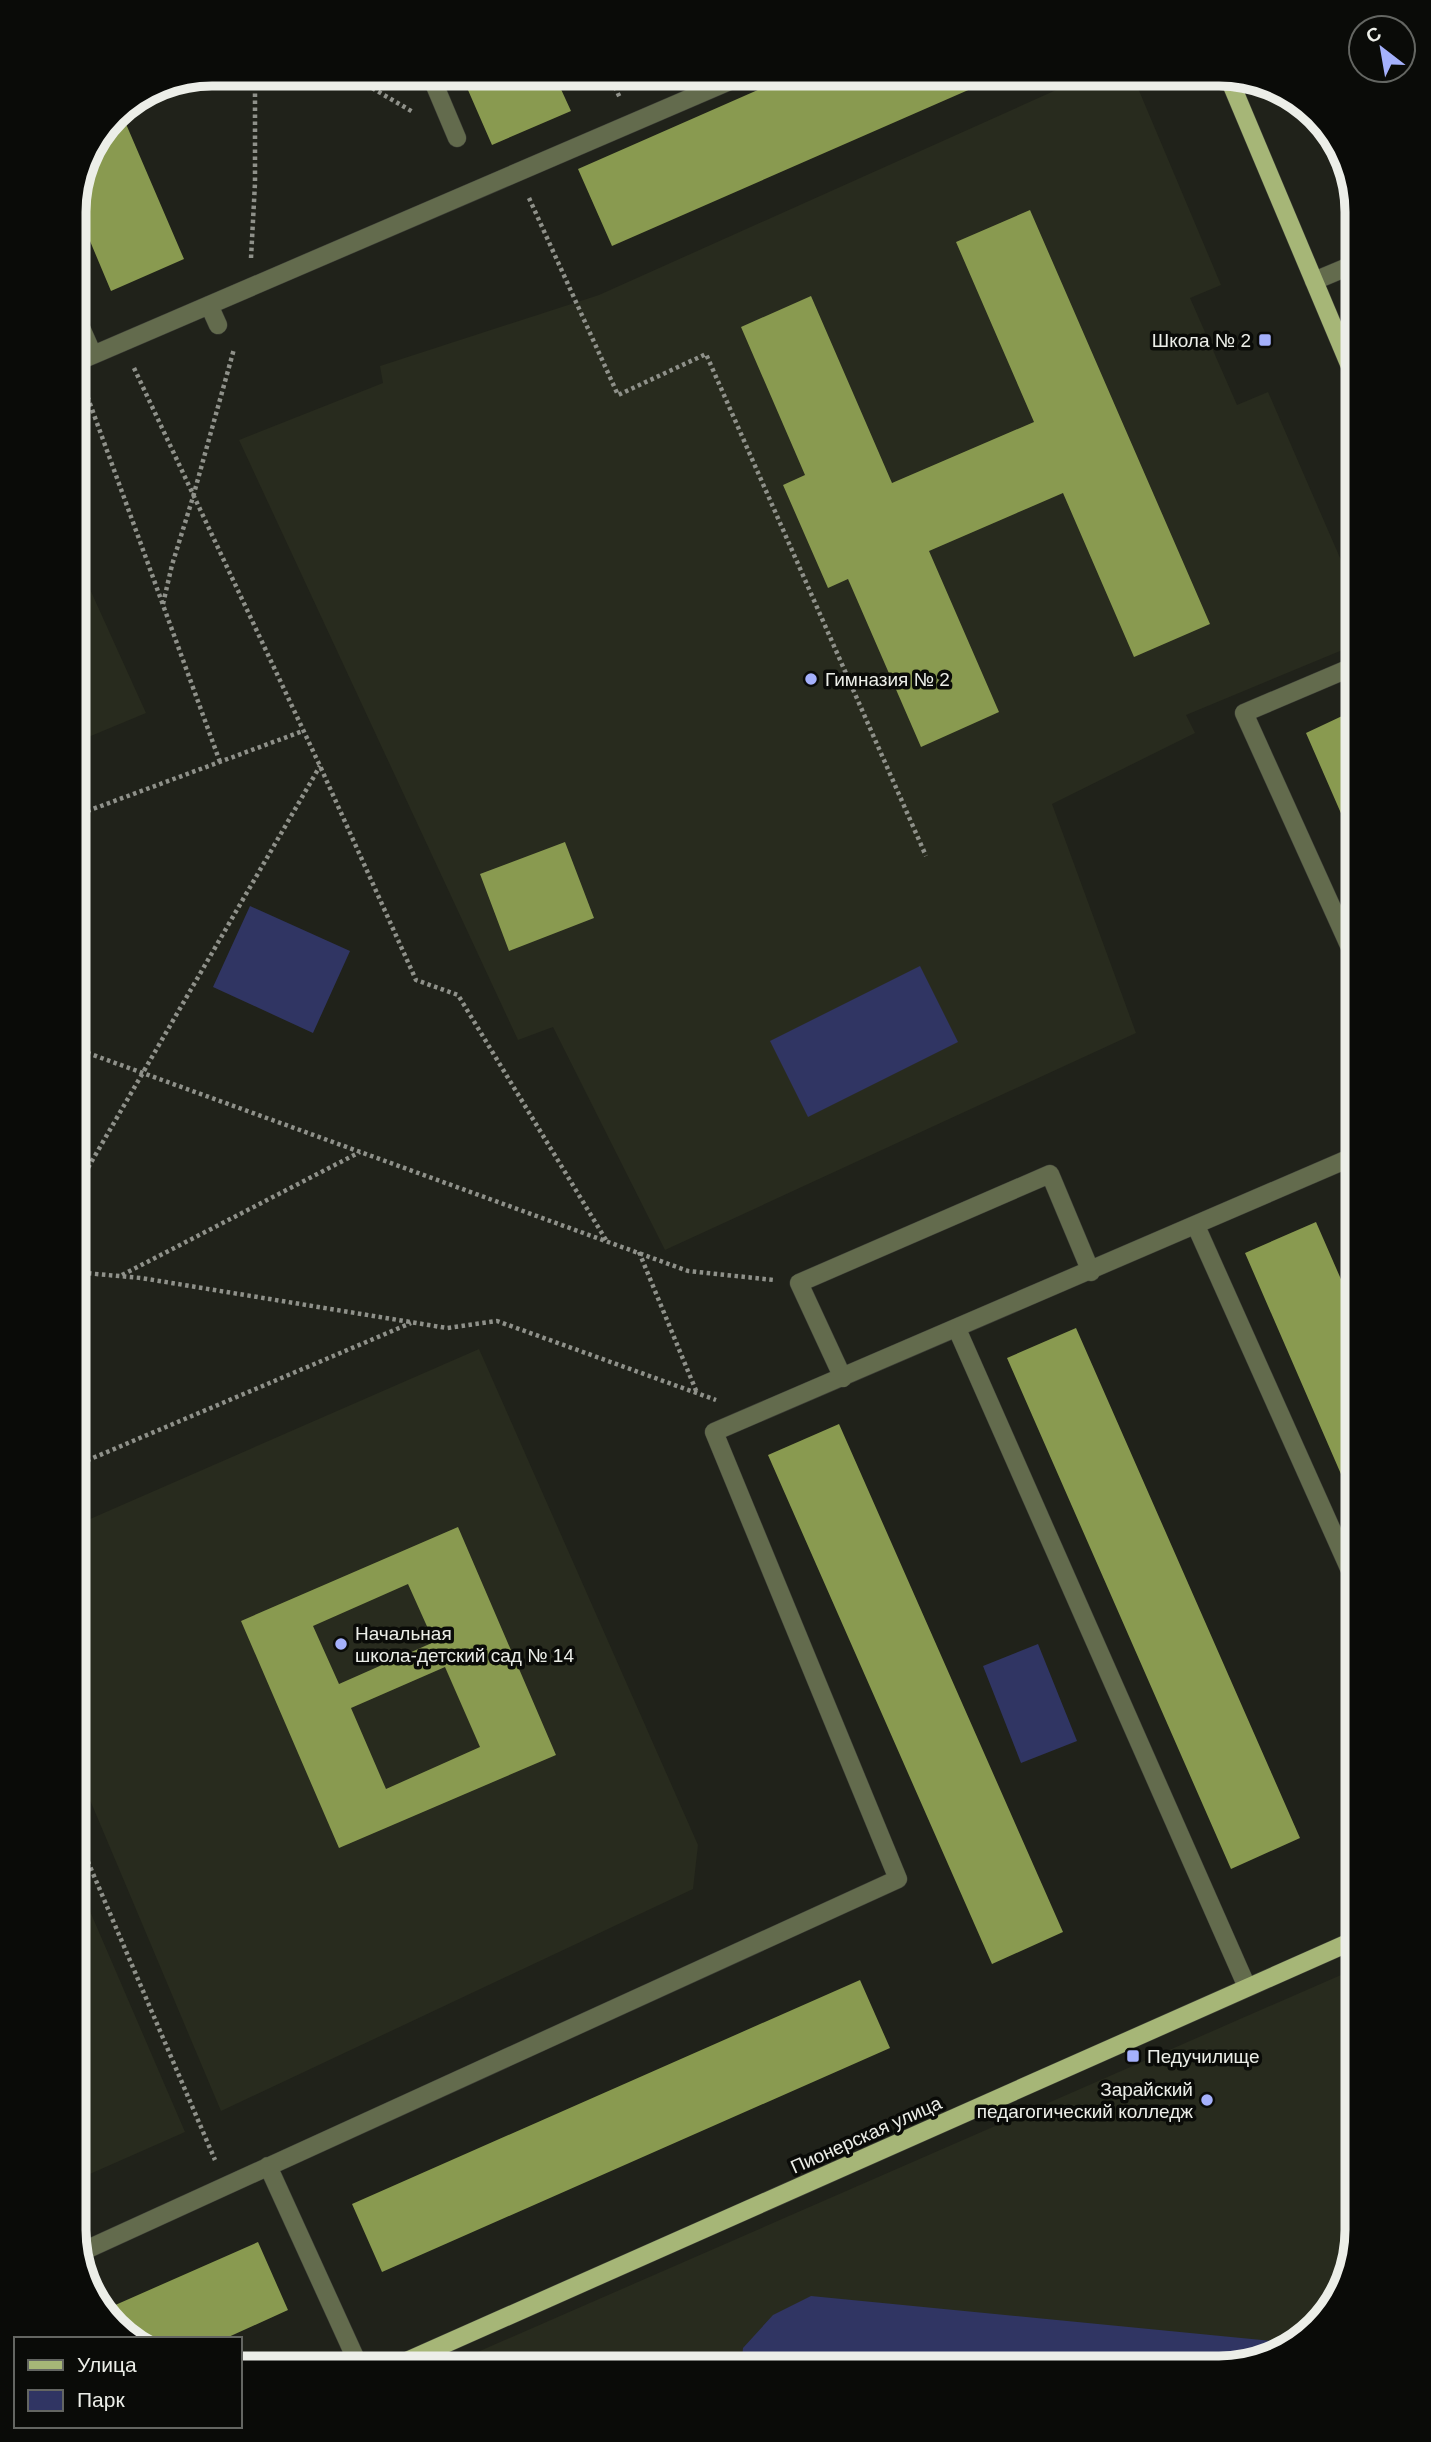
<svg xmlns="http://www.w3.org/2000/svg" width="1431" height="2442" font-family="Helvetica,sans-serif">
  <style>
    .built { fill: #282b1e }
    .green { fill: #303563 }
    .building { fill: #899a50; fill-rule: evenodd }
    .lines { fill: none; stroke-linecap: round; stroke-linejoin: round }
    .minor-casing { stroke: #3d3f37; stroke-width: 19 }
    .major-casing { stroke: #3d3f37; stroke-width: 19 }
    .path { stroke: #8f918a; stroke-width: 4.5; stroke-dasharray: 3.5 3.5; stroke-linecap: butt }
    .minor { stroke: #636b4d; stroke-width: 18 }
    .major { stroke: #a6b677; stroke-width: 18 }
    .poi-dot { fill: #a5b1fc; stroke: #0a0b08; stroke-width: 2.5 }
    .labels { text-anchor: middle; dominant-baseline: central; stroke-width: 7; stroke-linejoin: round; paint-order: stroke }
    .poi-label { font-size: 19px; fill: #eceee8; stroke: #0a0b08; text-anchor: start }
    .street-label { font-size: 19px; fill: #eceee8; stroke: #0a0b08 }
    .rim { fill: none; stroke: #eceee8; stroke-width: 9 }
  </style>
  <rect width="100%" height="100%" fill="#20221a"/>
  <path class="built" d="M1092,74h40l89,211 -31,13 47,107 31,-13 89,205v47l-171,71 9,18 -143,71 84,229 -471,217 -112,-223 -35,13 -279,-600 144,-57 -3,-17 219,-71z
    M74,554l72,159 -72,30z
    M479,1349l219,496 -5,44 -472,222 -147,-349v-236z
    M74,1874l111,258 -111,49z
    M1357,1968v263l-23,76 -54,47 -61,14h-778z"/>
  <path class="green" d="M250,906l100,45 -37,82 -100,-46z
    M920,966l38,76 -150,75 -38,-76z
    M1038,1644l39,97 -56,22 -38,-97z
    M811,2296l482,47 -13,11 -61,14h-478l2,-20 30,-33z"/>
  <path class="building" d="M461,74h93l17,37 -79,34z
    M794,74h183l5,10 -370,162 -34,-77z
    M120,110l64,149 -73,32 -37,-88 14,-52 26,-37z
    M1030,210l180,414 -76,33 -71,-164 -134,58 70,161 -78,35 -73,-168 -20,9 -45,-103 22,-10 -64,-148 70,-31 81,187 142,-61 -78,-180z
    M1357,709v141l-51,-117z
    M565,842l29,76 -85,33 -29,-77z
    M1316,1222l41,94v195l-112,-258z
    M1076,1328l224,510 -69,31 -224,-511z
    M839,1424l224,508 -71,32 -224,-509z
    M458,1527l98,228 -217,93 -98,-227zM408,1584l26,58 -95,42 -26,-58zM445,1667l35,80 -94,42 -35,-81z
    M860,1980l30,68 -508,224 -30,-68z
    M258,2242l30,68 -64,29h-95l-25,-29z"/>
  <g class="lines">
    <g class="minor-casing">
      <path id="minor" d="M430,74l27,64
        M1314,281l43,-18
        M209,305l9,20
        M74,312l19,43 653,-281
        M74,363l19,-8
        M1357,963l-113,-250 113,-48
        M1196,1226l161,360
        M957,1329l290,658
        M843,1378l-44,-95 251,-109 41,98
        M268,2166l92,202
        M79,2253l819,-374 -184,-447 643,-277"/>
    </g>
    <g class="major-casing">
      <path id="major" d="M1227,74l130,309
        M391,2368l966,-429"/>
    </g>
    <path class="path" d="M348,74l65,38
      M609,74l11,24
      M529,198l89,197 88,-41 220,502
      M1346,234l11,-5
      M251,258l4,-75v-109
      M134,368l186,398 96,214 42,15 148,245
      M85,390l135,372
      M163,604l9,-39 21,-68 41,-148
      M74,816l229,-85
      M74,1048l614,223 86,9
      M74,1192l246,-426
      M639,1252l58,141
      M74,1272l67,6 306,50 50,-7 219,79
      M122,1275l238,-123
      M74,1466l337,-143
      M74,1829l141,331"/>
    <use href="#minor" class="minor"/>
    <use href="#major" class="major"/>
  </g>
  <g class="poi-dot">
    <rect x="1258" y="333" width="14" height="14" rx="3.5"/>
    <circle cx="811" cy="679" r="7"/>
    <circle cx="341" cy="1644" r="7"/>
    <rect x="1126" y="2049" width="14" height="14" rx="3.5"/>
    <circle cx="1207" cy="2100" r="7"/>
  </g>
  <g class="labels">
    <g class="poi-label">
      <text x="1251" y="340" text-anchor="end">Школа № 2</text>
      <text x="825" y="679">Гимназия № 2</text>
      <text x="355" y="1633">Начальная<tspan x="355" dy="22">школа-детский сад № 14</tspan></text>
      <text x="1147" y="2056">Педучилище</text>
      <text x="1193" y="2089" text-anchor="end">Зарайский<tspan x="1193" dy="22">педагогический колледж</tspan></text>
    </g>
    <g class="street-label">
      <text transform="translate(866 2135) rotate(-24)">Пионерская улица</text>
    </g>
  </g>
  <path d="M0 0H1431V2442H0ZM212 86H1219A126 126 0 0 1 1345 212V2230A126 126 0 0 1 1219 2356H212A126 126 0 0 1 86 2230V212A126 126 0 0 1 212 86Z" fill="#0a0b08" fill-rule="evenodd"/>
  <path class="rim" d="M212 86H1219A126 126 0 0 1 1345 212V2230A126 126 0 0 1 1219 2356H212A126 126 0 0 1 86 2230V212A126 126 0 0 1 212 86Z"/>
  <rect x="14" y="2337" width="228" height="91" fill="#0a0b08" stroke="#646662" stroke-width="2"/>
  <rect x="28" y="2360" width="35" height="10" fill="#a6b677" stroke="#646662" stroke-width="2"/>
  <text x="77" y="2372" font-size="21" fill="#eceee8">Улица</text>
  <rect x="28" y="2390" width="35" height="21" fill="#303563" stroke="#646662" stroke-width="2"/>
  <text x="77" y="2407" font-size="21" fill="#eceee8">Парк</text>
  <g transform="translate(1382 49) rotate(329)"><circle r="33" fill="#0a0b08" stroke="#646662" stroke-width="2"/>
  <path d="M0-5L12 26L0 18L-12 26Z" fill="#a5b1fc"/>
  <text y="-10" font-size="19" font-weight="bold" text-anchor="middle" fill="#eceee8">С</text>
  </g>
</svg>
